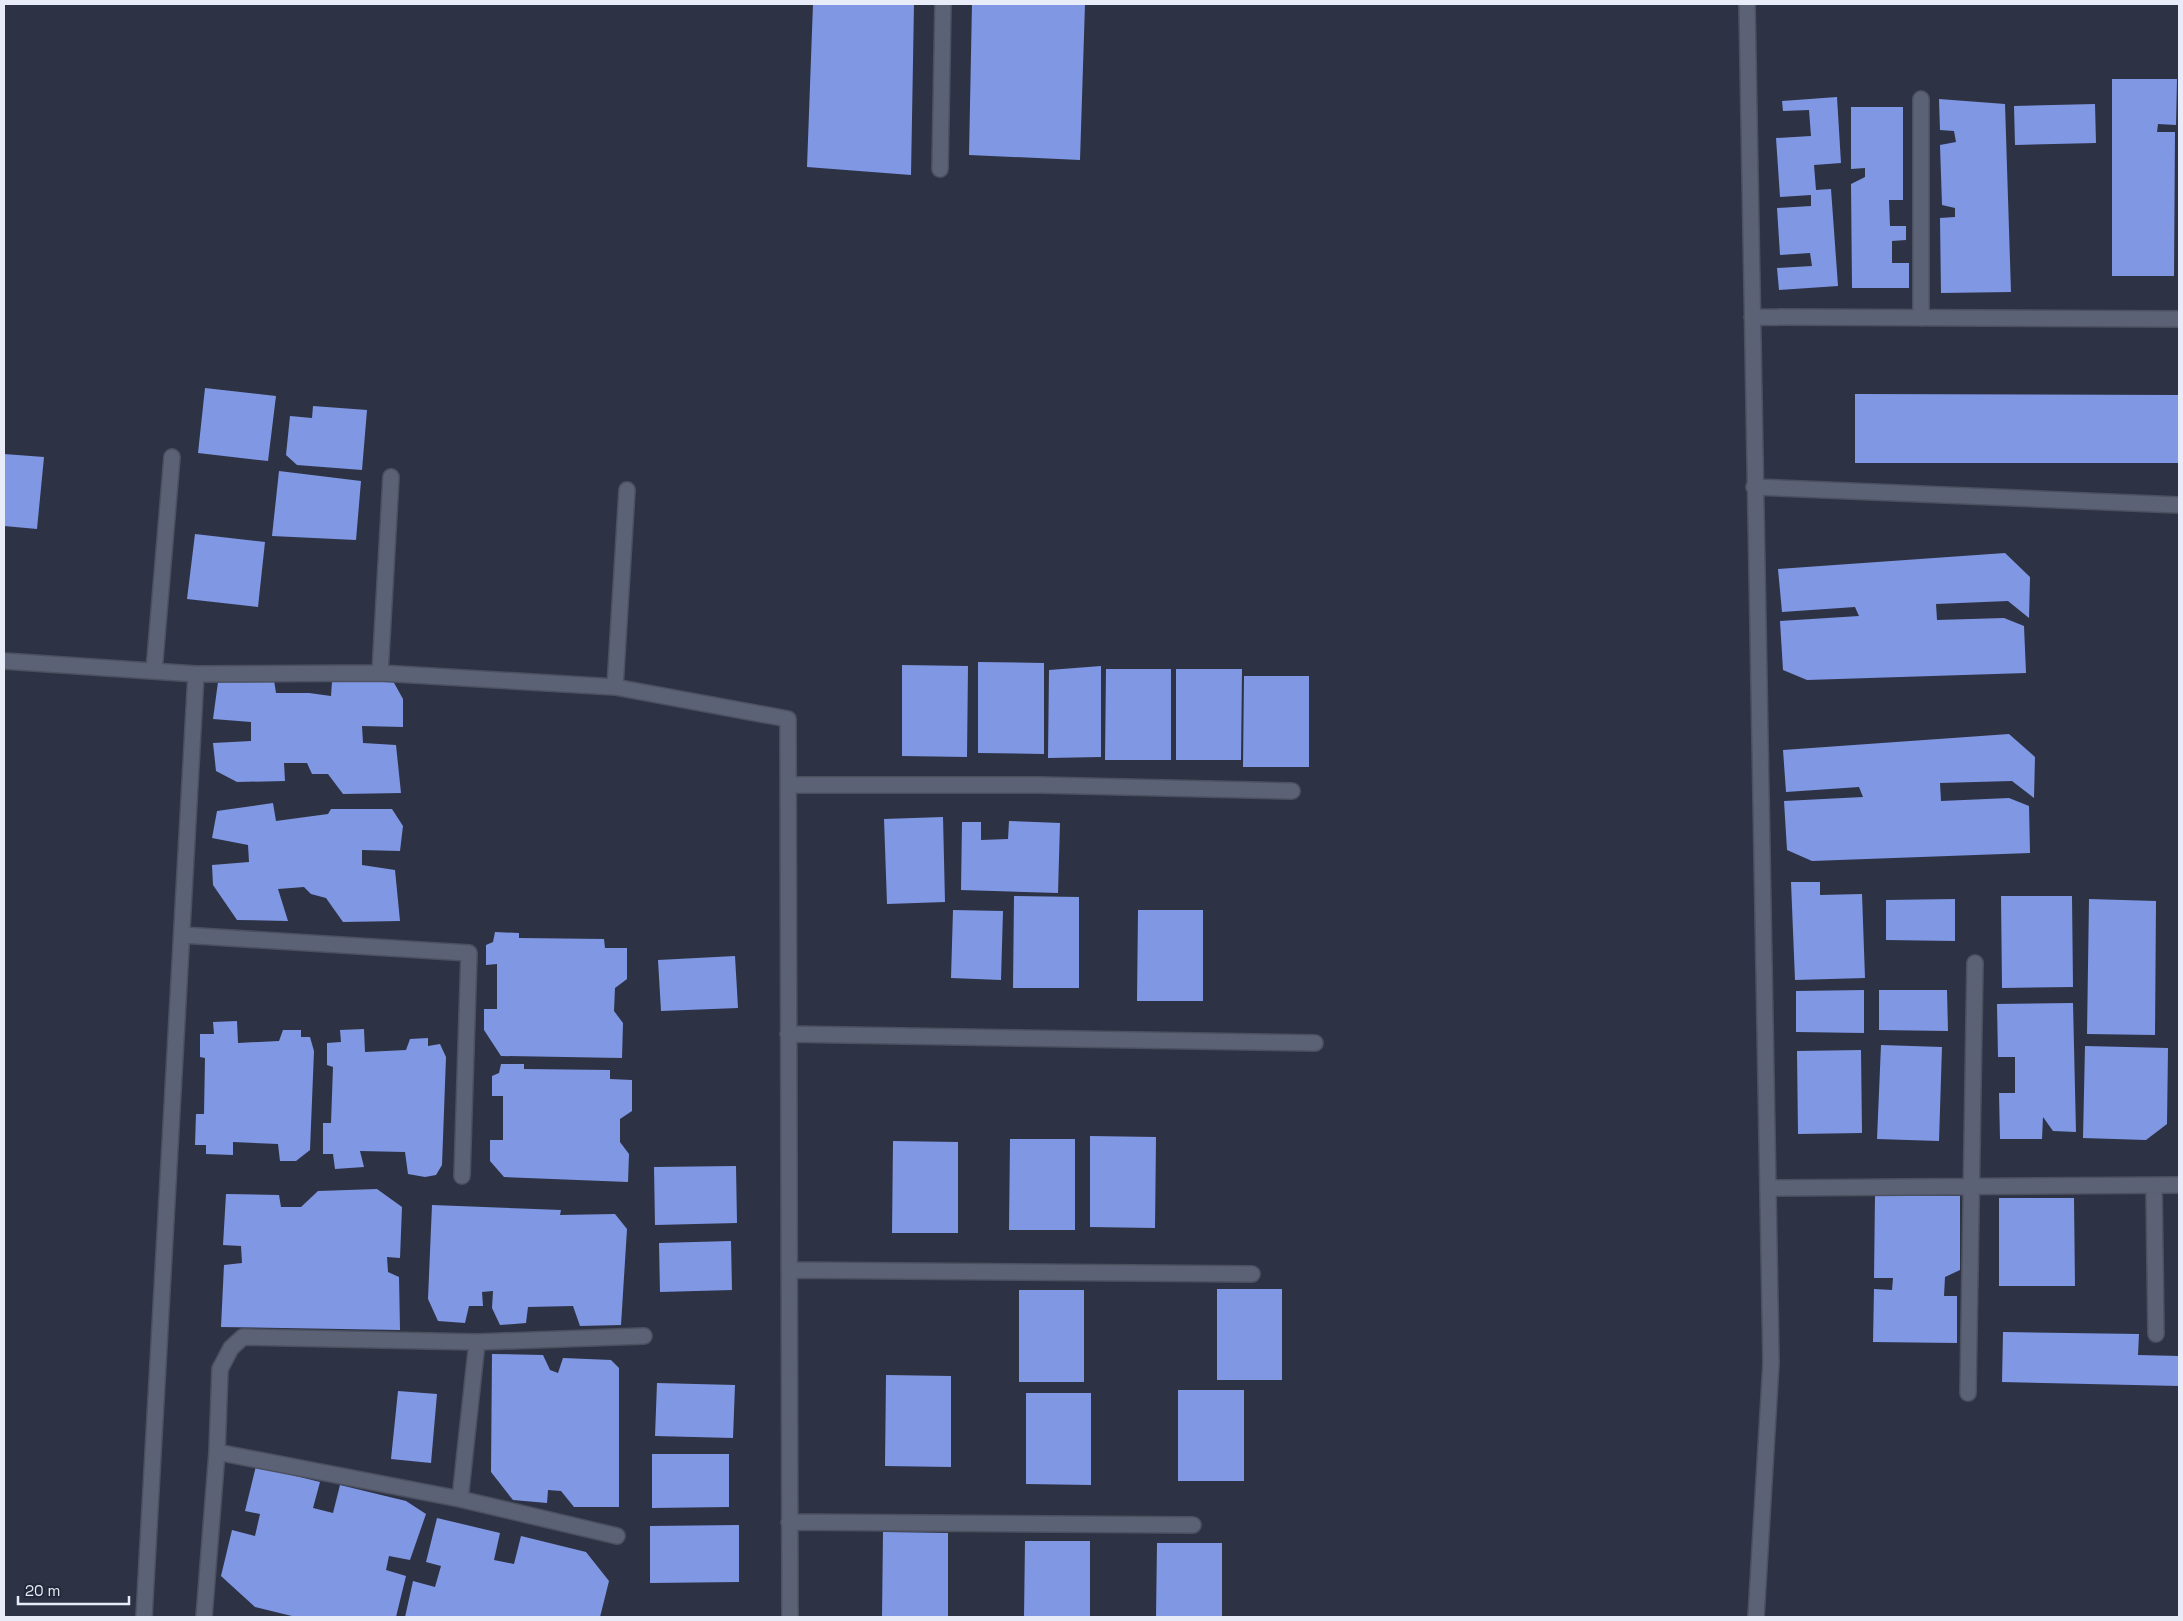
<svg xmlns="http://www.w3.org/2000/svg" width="2183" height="1621" font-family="'Space Grotesk',sans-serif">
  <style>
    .building { fill: #8097e4 }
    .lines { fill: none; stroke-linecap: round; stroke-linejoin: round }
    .minor-casing { stroke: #4c5160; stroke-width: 18 }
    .minor { stroke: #5c6276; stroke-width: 15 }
  </style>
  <rect width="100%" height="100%" fill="#2d3345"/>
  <path class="building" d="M813,4h101l-3,171 -104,-8z
    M972,4h113l-5,156 -111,-5z
    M2112,79h65l-1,46 -18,-1 -1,8h18l-1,144h-62z
    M1837,97l4,66 -27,2 2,25 15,-1 7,97 -59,4 -2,-22 35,-2 -2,-13 -30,2 -3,-47 34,-2v-11l-31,2 -4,-59 35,-2 -2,-26 -26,1 -1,-10z
    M1939,99l66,5 6,188 -70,1 -1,-75 15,-1v-9l-13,-3 -2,-60 16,-3 -2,-11 -14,-1z
    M2095,104l1,39 -81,2 -1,-39z
    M1851,107h52v93h-14l1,26h16v14l-14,1v22h17v25h-57l-1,-104 14,-7v-9l-14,1z
    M205,388l71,8 -8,65 -70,-8z
    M1855,394l324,1v68h-324z
    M313,406l54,4 -5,60 -65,-5 -11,-10 4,-39 22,2z
    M4,454l40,3 -7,72 -33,-3z
    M279,471l82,10 -5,59 -84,-4z
    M195,534l70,8 -7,65 -71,-8z
    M2005,553l25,24 -1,41 -21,-17 -72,3 1,16 67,-2 20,8 2,47 -219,7 -24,-10 -3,-49 79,-5 -4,-9 -73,5 -4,-43z
    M978,662l66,1v91l-66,-1z
    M902,665l66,1 -1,91 -65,-1z
    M1101,666v91l-53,1 1,-88z
    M1106,669h65v91h-66z
    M1176,669h66l-1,91h-65z
    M1244,676h65v91h-66z
    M274,680l2,13h33l22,3 1,-14 61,-1 10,18v28l-41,-1 1,17 33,2 5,48 -58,1 -15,-20h-16l-5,-11h-23l1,18 -48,1 -21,-11 -3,-28 38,-2v-19l-38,-3 5,-37z
    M2009,734l26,23 -1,41 -22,-17 -72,2 1,18 68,-3 20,8 1,47 -218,8 -25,-11 -3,-49 79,-4 -4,-10 -73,5 -3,-42z
    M273,803l3,18 52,-7 3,-5h61l11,17 -3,25 -38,-1v15l33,5 5,51 -57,1 -17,-24 -15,-4 -7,-7 -26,2 10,32 -51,-1 -24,-35 -1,-20 37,-3 -1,-17 -36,-7 5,-27z
    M943,817l2,85 -58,2 -3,-85z
    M1009,821l51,2 -2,70 -97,-3 1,-68h19v18l27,-1z
    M1791,882h29v13l42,-1 3,84 -70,2z
    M1014,896l65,1v91h-66z
    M2001,896h71l1,91 -71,1z
    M1955,899v42l-69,-1v-40z
    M2089,899l67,2 -1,134 -68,-1z
    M953,910l50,1 -2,69 -50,-2z
    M1138,910h65v91h-66z
    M495,932l24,1v5l85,1 1,9h22v31l-12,9 -1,23 9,12 -1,35 -121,-2 -17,-26v-21h13v-45l-11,1v-20l7,-3z
    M735,956l3,52 -77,3 -3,-51z
    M1864,990v43l-68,-1v-41z
    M1879,990h68l1,41 -69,-1z
    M2073,1003l3,129 -23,-1 -10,-14 -1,22h-42l-1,-46h16v-36h-17l-1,-53z
    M237,1021l1,22 41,-2 4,-11h18v7h9l4,14 -4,99 -14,11h-16l-2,-17 -45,-2v13l-27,-1v-9h-11l1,-31h8l1,-56 -5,-1v-23h14l-1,-12z
    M364,1029l1,23 41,-2 4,-11 18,-1v8l12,-2 6,13 -4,108 -6,10 -11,2 -17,-3 -3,-22 -45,-1 4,16 -29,2 -2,-15h-10v-31h8l2,-56 -6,-2v-22l14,-1 -1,-12z
    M1881,1045l61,2 -3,94 -62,-2z
    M2085,1046l83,2 -1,76 -21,16 -63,-2z
    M1861,1050l1,83 -64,1 -1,-83z
    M501,1064h23v5l86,1v9l22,1v31l-12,8v23l9,12 -1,28 -124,-5 -14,-16v-21h13v-44h-11v-20l7,-3z
    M1090,1136l66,1 -1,91 -65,-1z
    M1010,1139h65v91h-66z
    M893,1141l65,1v91h-66z
    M736,1166l1,57 -82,2 -1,-58z
    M377,1189l25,18 -2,51 -13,-1 1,15 11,5 1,53 -179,-3 3,-62 18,-2 -1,-17 -18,-1 3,-51 53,1 2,12h20l17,-16z
    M1875,1195l85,1v74l-15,7 -1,19h13v47l-84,-1 1,-53 18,1 1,-12h-19z
    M1999,1198h75l1,88h-76z
    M432,1205l129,5 -1,5 55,-1 12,15 -6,96 -41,1 -7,-20 -45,1 -2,16 -26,2 -8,-17 1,-17 -11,1 1,14h-14l-4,17 -27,-2 -10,-22z
    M731,1241l1,49 -72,2 -1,-49z
    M1217,1289h65v91h-65z
    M1019,1290h65v92h-65z
    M2003,1332l136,2 -1,21 41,1v30l-177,-4z
    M492,1354l51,1 7,15 8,3 5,-15 48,2 8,8v139h-45l-13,-16 -13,-1 -1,13 -34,-3 -22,-28z
    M886,1375l65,1v91l-66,-1z
    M657,1383l78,2 -2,53 -78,-2z
    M1178,1390h66v91h-66z
    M398,1391l39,3 -6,69 -40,-4z
    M1026,1393h65v92l-65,-1z
    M652,1454h77v53l-77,1z
    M256,1466l64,16 -7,26 20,5 7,-28 66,16 20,13 -16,46 -21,-4 -3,14 20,6 -10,41h-100l-41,-10 -34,-31 11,-46 23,6 5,-22 -15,-3z
    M437,1518l63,15 -6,27 20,4 7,-28 65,16 23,29 -9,36h-195l8,-36 22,6 6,-21 -15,-4z
    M739,1525v57l-89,1v-57z
    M883,1532l65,1v84h-66z
    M1025,1541h65v76h-66z
    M1157,1543h65v74h-66z"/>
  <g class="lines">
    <g class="minor-casing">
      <path id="minor" d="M1747,4l24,1359 -15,254
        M1921,99v219
        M940,169l3,-165
        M1752,317l427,2
        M1754,487l425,18
        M4,661l192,13 184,-1 235,14 173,32 2,898
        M154,671l18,-214
        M380,673l11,-196
        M615,687l12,-197
        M788,785h251l253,6
        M182,935l287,18 -7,223
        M788,1034l527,9
        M2154,1186l2,148
        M1768,1188l411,-3
        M789,1270l463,4
        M1968,1393l7,-430
        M217,1452l243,47 157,37
        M460,1499l17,-157
        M789,1522l404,3
        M144,1617l52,-943
        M204,1617l13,-165 3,-83 11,-21 12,-11 234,5 167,-6"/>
    </g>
    <use href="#minor" class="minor"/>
  </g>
  <rect width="2183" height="1621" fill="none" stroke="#e8ecf8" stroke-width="10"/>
  <path d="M18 1596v8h111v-8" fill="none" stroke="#e8ecf8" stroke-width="2.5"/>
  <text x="25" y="1596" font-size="15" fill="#e8ecf8" stroke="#23293a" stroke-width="4" paint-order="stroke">20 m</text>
</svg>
